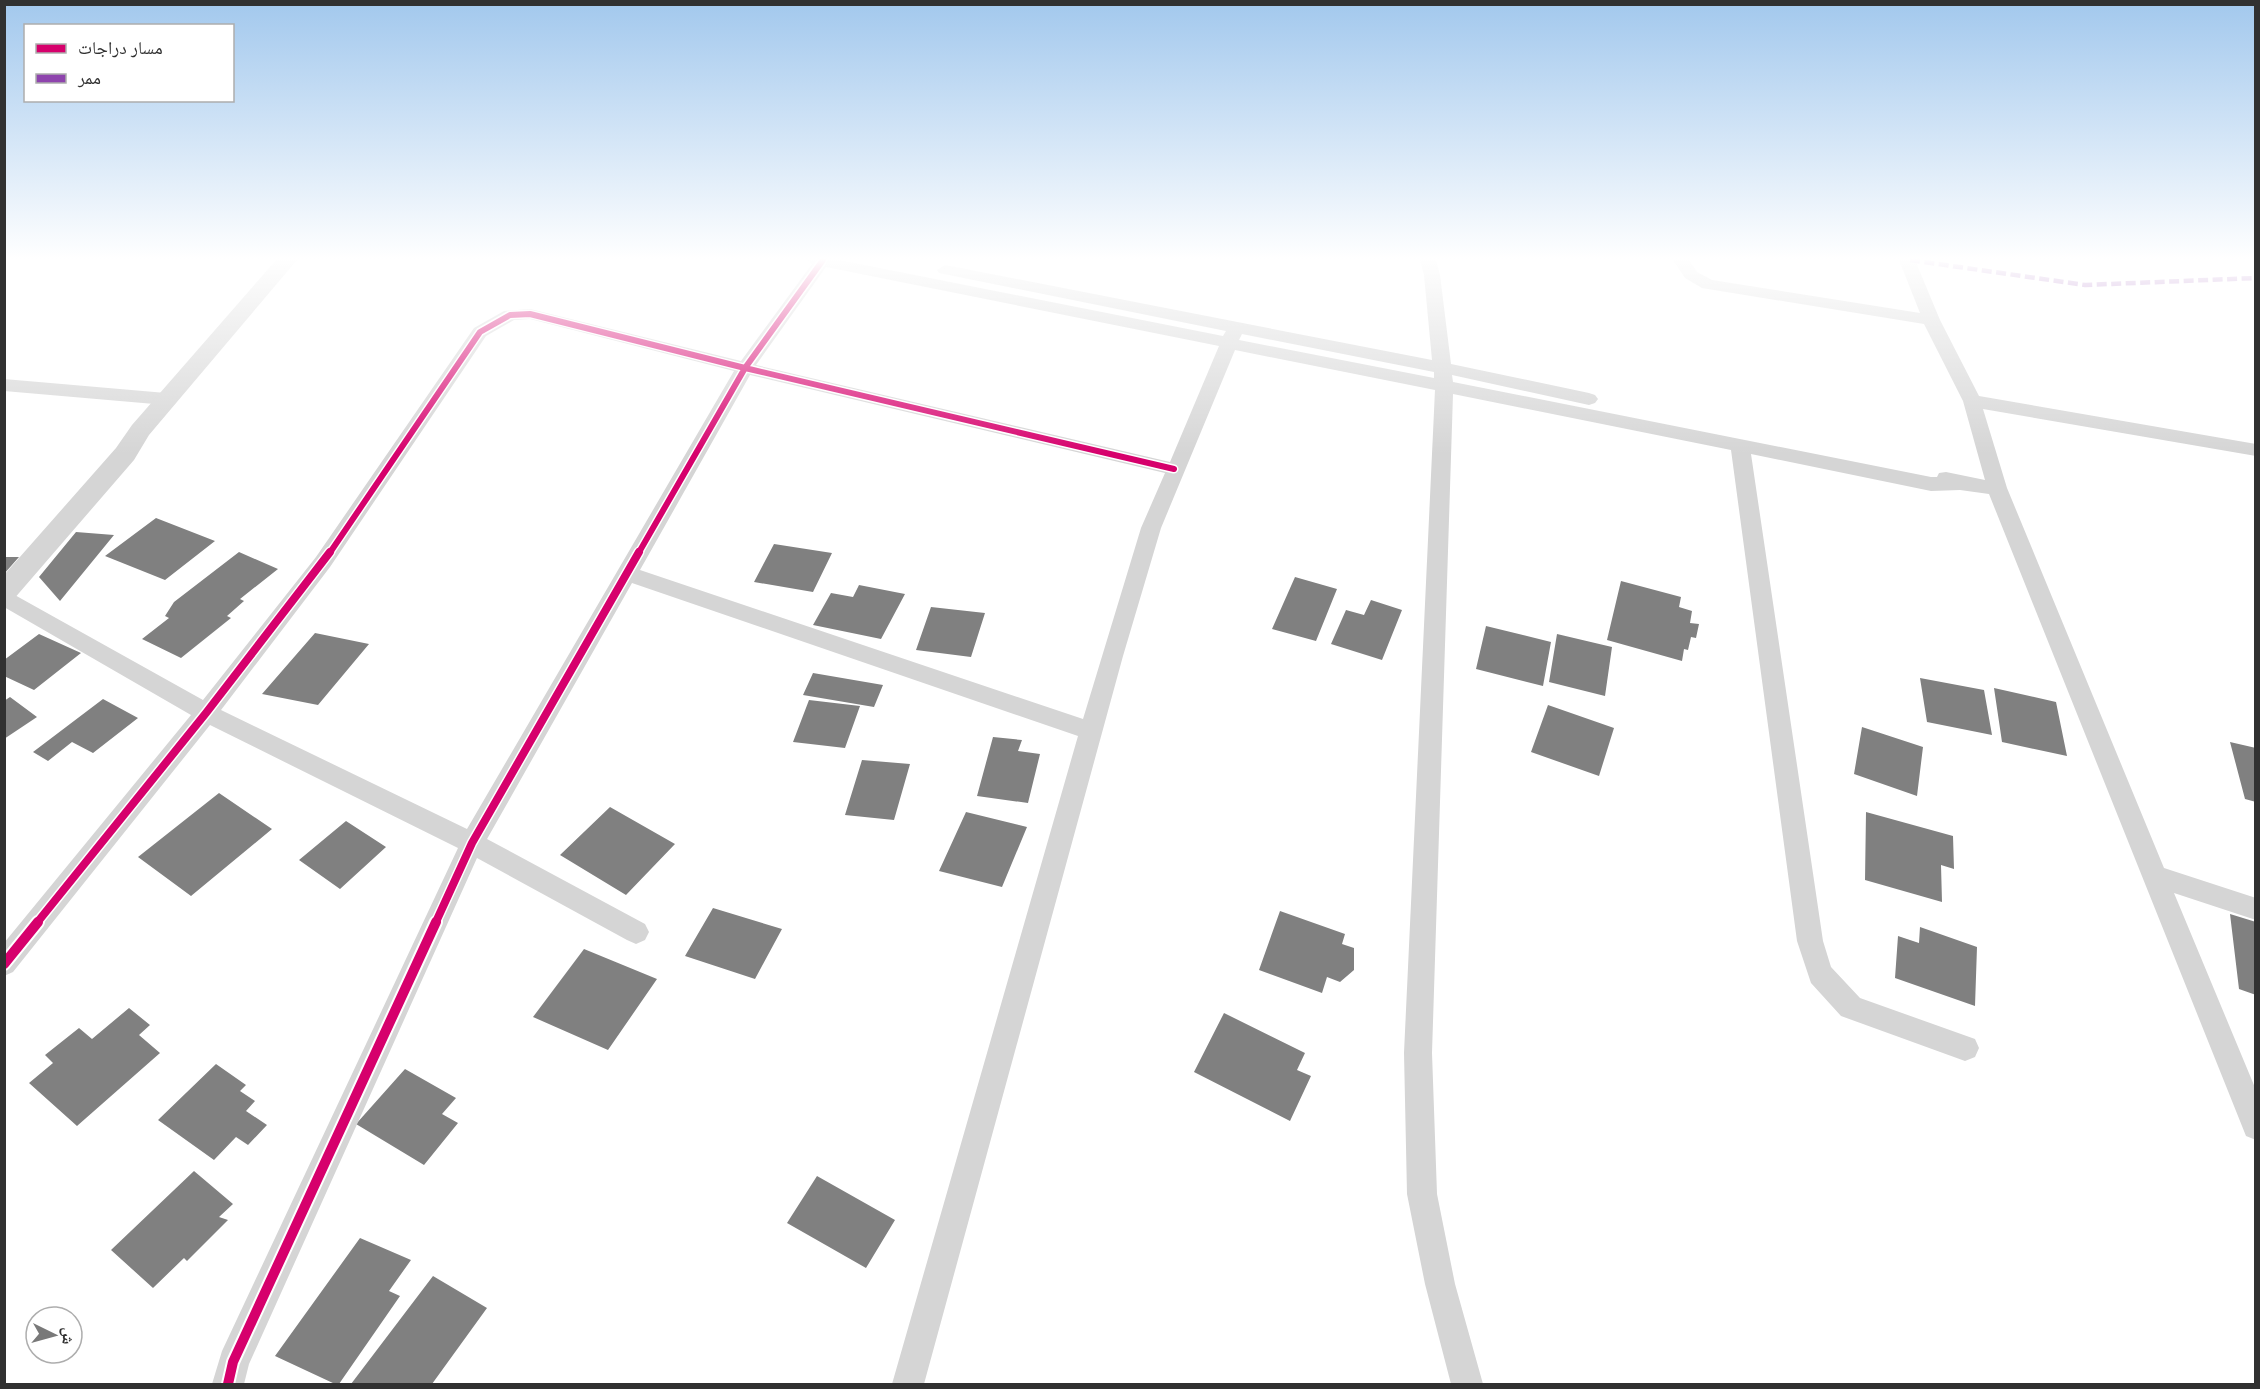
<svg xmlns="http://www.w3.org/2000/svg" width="2260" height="1389" font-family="Roboto,'Noto Naskh Arabic',sans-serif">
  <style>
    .building { fill: #808080 }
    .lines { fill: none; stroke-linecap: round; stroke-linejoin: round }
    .minor { fill: #d5d5d5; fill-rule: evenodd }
    .tertiary { fill: #d5d5d5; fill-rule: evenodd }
    .quiet { stroke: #8e44ad; stroke-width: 4.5; stroke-dasharray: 10 4.5; stroke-linecap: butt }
    .cycleway-far2-casing { stroke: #fff; stroke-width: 9 }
    .cycleway-far1-casing { stroke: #fff; stroke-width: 11 }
    .cycleway-casing { stroke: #fff; stroke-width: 14 }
    .cycleway-far2 { stroke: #d6006c; stroke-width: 6 }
    .cycleway-far1 { stroke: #d6006c; stroke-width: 8 }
    .cycleway { stroke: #d6006c; stroke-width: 10 }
  </style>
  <rect width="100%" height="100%" fill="#fff"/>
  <path class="building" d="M156,518l59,23 -50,39 -60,-24z
    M76,532l38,3 -54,66 -21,-24z
    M774,544l58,9 -19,39 -59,-10z
    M239,552l39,17 -38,30 4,2 -17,15 4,2 -50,40 -39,-19 27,-21 -4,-2 9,-14z
    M4,557h15l-15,17z
    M1295,577l42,12 -21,52 -44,-12z
    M1621,581l60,16 -2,10 13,4 -2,12 9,1 -3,14 -5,-1 -3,13 -4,-1 -2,12 -75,-21z
    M859,585l46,9 -24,45 -68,-14 18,-32 22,4z
    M1371,600l31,10 -20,50 -51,-16 15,-34 18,5z
    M931,607l54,6 -14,44 -55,-7z
    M1486,626l65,16 -8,44 -67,-17z
    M315,633l54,11 -51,61 -56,-11z
    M39,634l42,19 -47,37 -30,-14v-16z
    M1557,634l55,13 -7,49 -56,-14z
    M813,673l70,12 -9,22 -71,-12z
    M1920,678l64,12 8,45 -65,-13z
    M1994,688l62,14 11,54 -65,-14z
    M10,697l27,20 -33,22v-38z
    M103,699l35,19 -45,35 -21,-11 -24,19 -15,-9z
    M809,700l51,6 -15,42 -52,-6z
    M1548,705l66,23 -15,48 -68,-24z
    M1862,727l61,20 -6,49 -63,-22z
    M993,737l29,3 -4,11 22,3 -12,49 -51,-7z
    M2230,742l26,6v54l-11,-3z
    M862,760l48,4 -16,56 -49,-5z
    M219,793l53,36 -81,67 -53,-39z
    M610,807l65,37 -49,51 -66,-40z
    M966,812l61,15 -25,60 -63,-16z
    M1866,812l87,24 1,33 -13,-4 1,37 -77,-22z
    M346,821l40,26 -46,42 -41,-29z
    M713,908l69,21 -27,50 -70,-23z
    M1280,911l65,23 -3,10 12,4v22l-14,12 -13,-5 -5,16 -63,-23z
    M2230,914l26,8v73l-17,-6z
    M1920,927l57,20 -2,59 -80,-28 3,-42 21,7z
    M584,949l73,30 -49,71 -75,-33z
    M129,1008l21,17 -11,10 21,18 -83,73 -48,-43 24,-20 -8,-8 34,-27 13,11z
    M1224,1013l81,40 -8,17 14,6 -21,45 -96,-49z
    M216,1064l30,21 -6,6 15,10 -9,10 21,14 -19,20 -12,-8 -22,23 -56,-40z
    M405,1069l51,29 -14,16 16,9 -34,42 -68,-41z
    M194,1171l39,33 -14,13 9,3 -41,41 -3,-3 -31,30 -42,-38z
    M817,1176l78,44 -29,48 -79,-45z
    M360,1238l51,22 -22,31 11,5 -61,88h-4l-60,-28z
    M433,1276l54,32 -55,76h-81z"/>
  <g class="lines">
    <path class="minor" d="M808,260h31l384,76 3,-5 -287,-58 -2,-3 8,-5 487,95 -8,-85 -4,-15h16l4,15 11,89 138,29 6,2 3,4 -3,4 -6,2 -137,-30 1,7 478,95h6l2,-4 7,-1 39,8 -22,-79 -39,-77 -222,-36 -17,-10 -12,-18h16l8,12 15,8 208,33 -21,-53h16l25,60 39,76 277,48v12l-273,-47 24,79 157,380 92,30v22l-82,-27 82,197v50l-10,-4 -4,-10 -253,-632 -29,-4 -29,1 -180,-37 72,487 8,26 29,31 115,41 4,9 -4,9 -10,4 -124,-45 -30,-33 -14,-42 -66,-491 -278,-56 -21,659 5,141 18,90 28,100h-32l-26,-100 -18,-90 -3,-141 31,-663 -200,-40 -74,178 -38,128 -199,728h-32l186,-648 -446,-153 -145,256 158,85 4,8 -4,8 -9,4 -9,-4 -150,-82 -228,506 -5,20h-32l10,-33 236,-503 -248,-123 -197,247 -9,4v-33l187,-228 -187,-108v-18l199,111 113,-143 158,-229 30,-17 26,-2 211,52 71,-97zM826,267l393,79 -49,116 -414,-97zM530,319l204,52 -267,458 -246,-119 109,-143 156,-231 28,-16zM1242,334l192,38v6l-195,-38zM750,375l415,98 -24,55 -58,191 -443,-149z
      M4,379l162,14 6,2 3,4 -3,4 -6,2 -162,-14z"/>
    <path class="tertiary" d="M276,260h21l-148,175 -15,25 -121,140 -9,3v-28l112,-127 16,-23z"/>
    <path class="quiet" d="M1910,260l175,25 171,-7"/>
    <g class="cycleway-far2-casing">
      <path id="cycleway-far2" d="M329,554l151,-222 30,-17 20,-1 215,54 429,101
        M638,554l107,-186 78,-108"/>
    </g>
    <g class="cycleway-far1-casing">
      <path id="cycleway-far1" d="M36,924l170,-211 124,-161
        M435,924l37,-81 167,-291"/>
    </g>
    <g class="cycleway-casing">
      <path id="cycleway" d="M4,964l34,-42
        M228,1384l5,-22 203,-440"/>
    </g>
    <use href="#cycleway-far2" class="cycleway-far2"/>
    <use href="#cycleway-far1" class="cycleway-far1"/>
    <use href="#cycleway" class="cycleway"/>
  </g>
  <linearGradient id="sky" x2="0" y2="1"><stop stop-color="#a2c8ed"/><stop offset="0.57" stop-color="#fff"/><stop offset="1" stop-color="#fff" stop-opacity="0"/></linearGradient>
  <rect width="2260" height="454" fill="url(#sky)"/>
  <rect width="2260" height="1389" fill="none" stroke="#313131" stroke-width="12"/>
  <rect x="24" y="24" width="210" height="78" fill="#ffffff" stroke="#adadad" stroke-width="1.5"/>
  <rect x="36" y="44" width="30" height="9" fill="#d6006c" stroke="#adadad" stroke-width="1.5"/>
  <text x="78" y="54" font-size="18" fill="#313131">مسار دراجات</text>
  <rect x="36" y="74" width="30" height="9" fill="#8e44ad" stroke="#adadad" stroke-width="1.5"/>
  <text x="78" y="84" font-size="18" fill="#313131">ممر</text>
  <g transform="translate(54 1335) rotate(95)"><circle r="28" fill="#ffffff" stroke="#adadad" stroke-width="1.5"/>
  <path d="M0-4.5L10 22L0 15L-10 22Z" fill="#797979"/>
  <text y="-9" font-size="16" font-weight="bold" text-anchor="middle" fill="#313131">ش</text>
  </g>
</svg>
